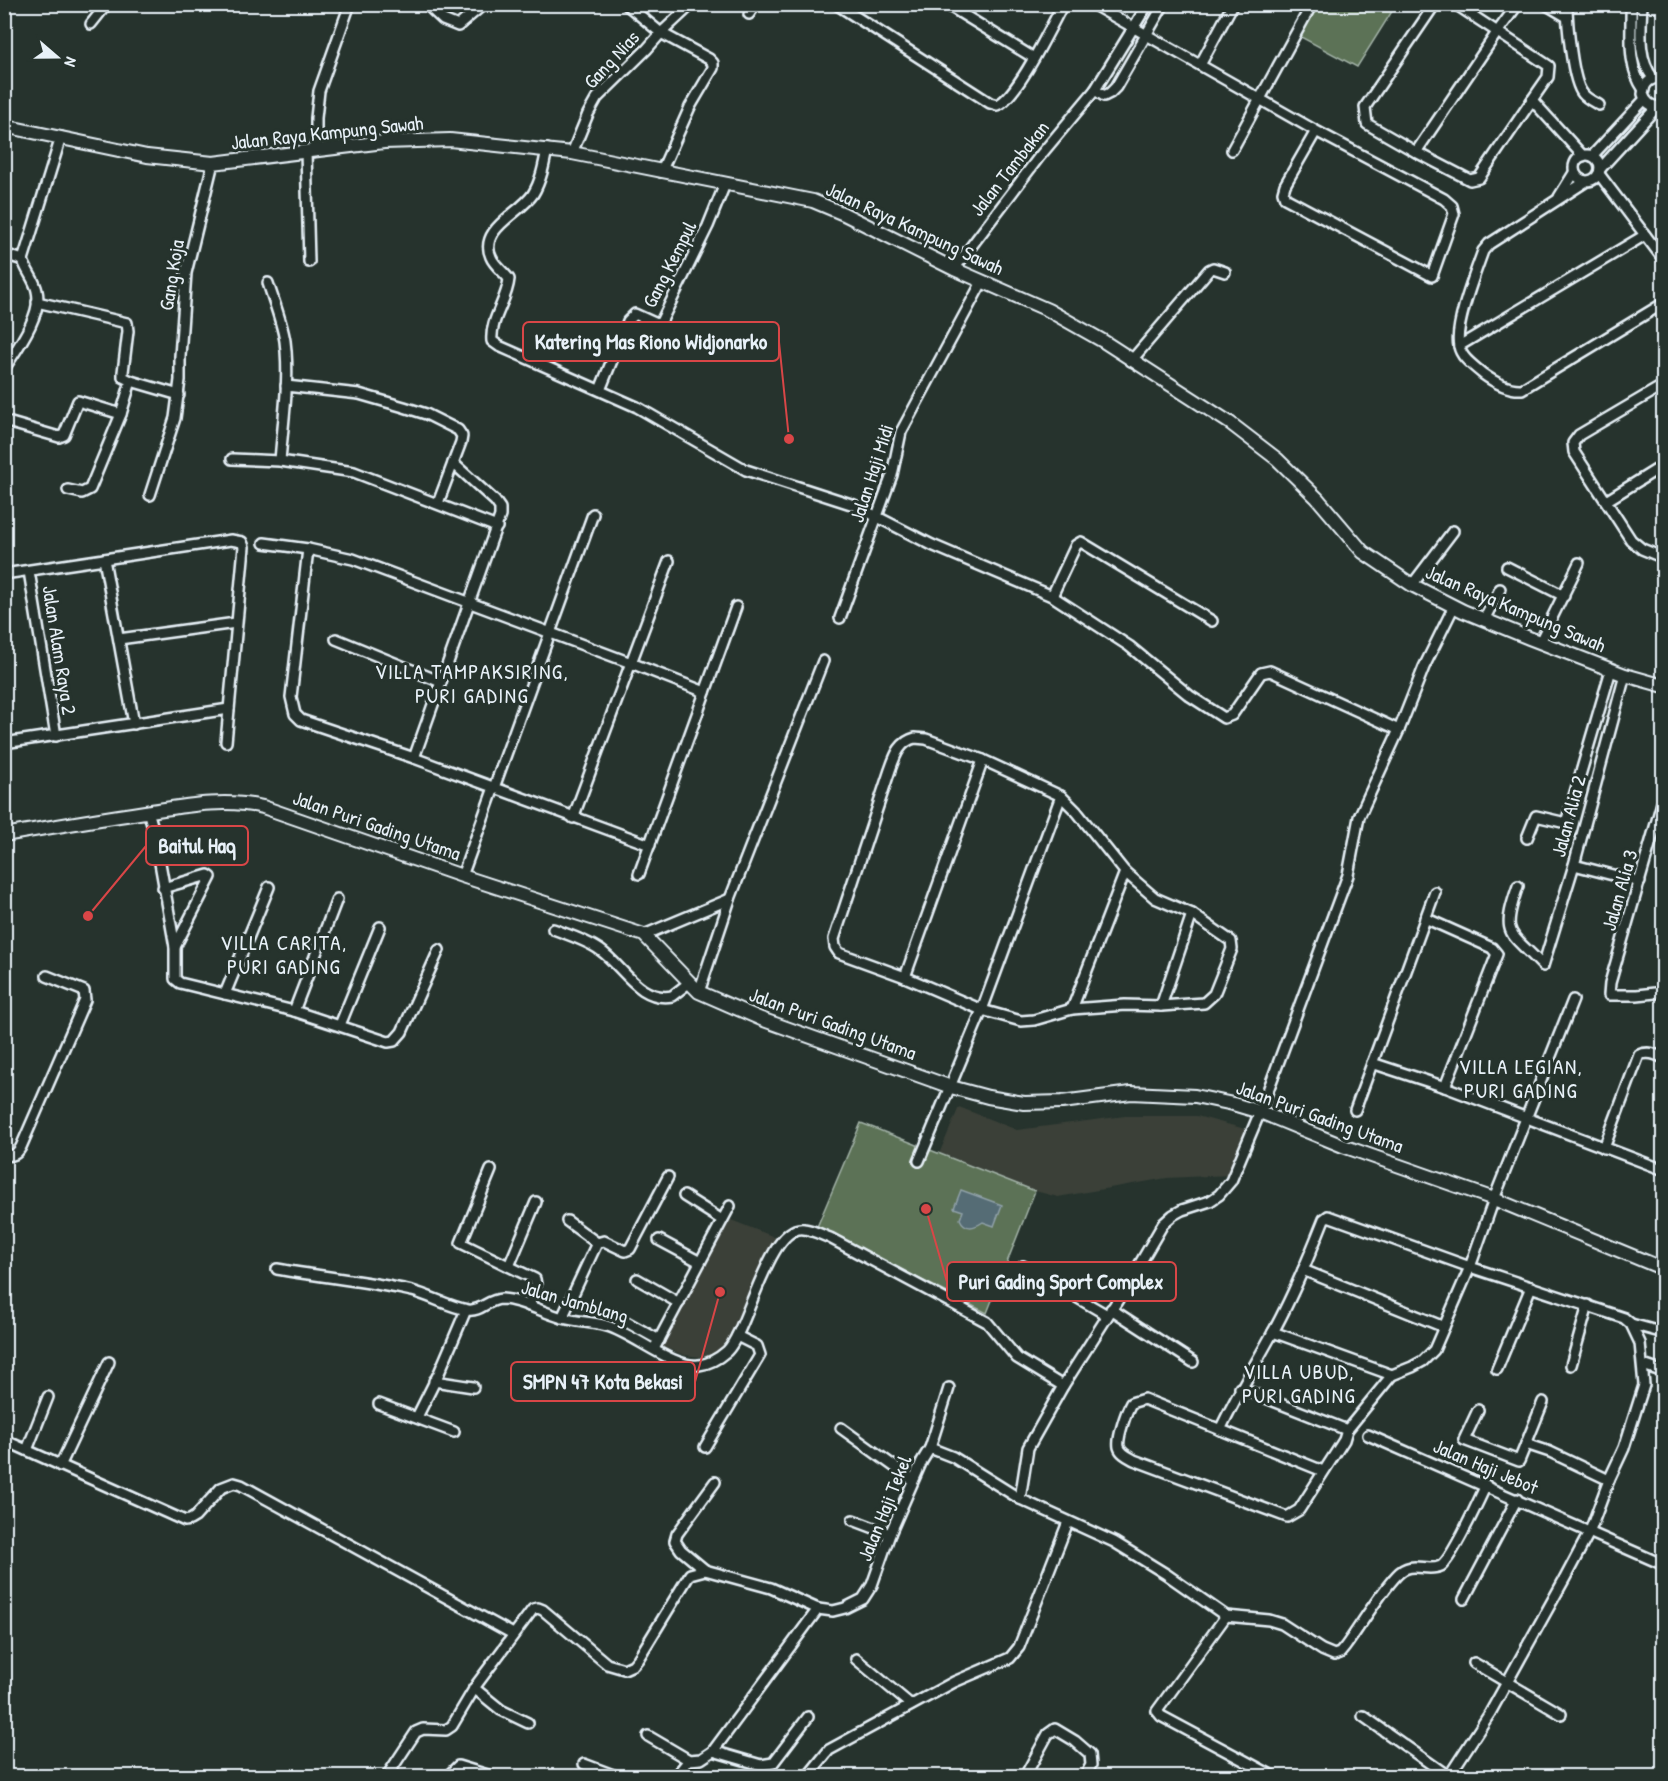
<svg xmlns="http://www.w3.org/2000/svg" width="1668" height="1781" font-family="'Patrick Hand',sans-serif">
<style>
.built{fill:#3a4038}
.green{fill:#5c7256;stroke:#a2b2a7;stroke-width:1.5}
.water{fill:#556c74;stroke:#90a1a9;stroke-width:1.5}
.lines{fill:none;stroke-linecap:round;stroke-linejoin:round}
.minor-casing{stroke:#e8f1f8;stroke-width:14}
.tertiary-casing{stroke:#e8f1f8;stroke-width:16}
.minor{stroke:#26332d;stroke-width:9}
.tertiary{stroke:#26332d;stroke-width:12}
.labels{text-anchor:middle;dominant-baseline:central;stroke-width:6;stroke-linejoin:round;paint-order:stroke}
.street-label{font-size:20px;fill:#e8f1f8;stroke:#26332d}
.neighbourhood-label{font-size:21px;letter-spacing:1.5px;fill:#e8f1f8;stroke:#26332d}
.leader{fill:none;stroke:#d94647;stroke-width:2}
.callout-dot{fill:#d94647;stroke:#26332d;stroke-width:2}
.callout{fill:#26332d;stroke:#d94647;stroke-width:2}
.callout-label{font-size:21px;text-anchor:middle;font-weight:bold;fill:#e8f1f8}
</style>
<rect width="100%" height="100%" fill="#26332d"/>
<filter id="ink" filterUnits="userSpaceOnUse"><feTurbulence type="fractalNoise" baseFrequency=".0167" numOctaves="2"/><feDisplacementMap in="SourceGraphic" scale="12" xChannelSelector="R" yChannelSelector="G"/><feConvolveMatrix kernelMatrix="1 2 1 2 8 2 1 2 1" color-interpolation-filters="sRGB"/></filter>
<g filter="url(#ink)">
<g class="built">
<path d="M 959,1107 L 1017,1130 L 1125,1116 L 1197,1116 L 1249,1130 L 1230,1175 L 1167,1178 L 1058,1197 L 1035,1191 L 939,1154 Z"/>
<path d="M 726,1218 L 777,1238 L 728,1347 L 717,1354 L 700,1357 L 684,1355 L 660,1346 Z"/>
</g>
<g class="green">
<path d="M 1317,5 L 1396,5 L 1357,67 L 1299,36 Z"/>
<path d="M 861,1123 L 1035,1191 L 987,1313 L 817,1227 Z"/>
</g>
<path class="water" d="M 961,1190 L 1002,1205 L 994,1226 L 983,1222 C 974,1228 965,1230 960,1219 L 963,1211 L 954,1208 Z"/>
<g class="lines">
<g class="minor-casing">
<g id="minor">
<path d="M 426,4 L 443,20 L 458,26 L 484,4"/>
<path d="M 836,4 L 990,103 L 997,105 C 1017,98 1051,26 1063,4"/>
<path d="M 946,4 L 1034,58"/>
<path d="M 1092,4 L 1316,131 L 1444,199 L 1452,206 L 1454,214 L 1432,276 L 1285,198 L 1283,192 L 1285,185 L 1316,131"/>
<path d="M 1435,4 L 1365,107 L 1367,124 L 1416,152 L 1470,180 L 1479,178 L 1532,100 L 1583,156"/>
<path d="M 1455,4 L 1549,66 L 1548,77 L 1532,100"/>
<path d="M 1545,4 L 1567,17"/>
<path d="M 1567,4 C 1567,22 1572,82 1583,94 C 1587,99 1594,102 1599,105"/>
<path d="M 1631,4 C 1632,33 1626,65 1644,90"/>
<path d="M 1642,4 C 1641,29 1637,58 1653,78"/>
<path d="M 749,14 L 756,4"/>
<path d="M 91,24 L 107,4"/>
<path d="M 1200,65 L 1233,4"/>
<path d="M 1664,79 C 1652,76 1644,82 1643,94 C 1646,104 1653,108 1664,106"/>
<path d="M 1095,90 L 1104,96 L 1110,93 L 1116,87 L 1164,4"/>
<path d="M 547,149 C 544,165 541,181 533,194 C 521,213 478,229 491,257 C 494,265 504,272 509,279 C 507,301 490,319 492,341 L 499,346 L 637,407 L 746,470 L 854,505 L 932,545 L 1052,596 L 1129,646 L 1190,696 L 1224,718 L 1232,715 L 1261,673 L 1270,671 L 1399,730"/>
<path d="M 316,150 L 316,118 L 319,91 L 350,4"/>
<path d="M 1232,150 L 1312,4"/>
<path d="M 306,151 L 309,262"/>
<path d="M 1416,152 L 1498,31 L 1518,4"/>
<path d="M 572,153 L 588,114 L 597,98 L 647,49 L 661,33 L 626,4"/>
<circle cx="1587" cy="168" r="13"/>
<path d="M 1592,156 L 1645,99"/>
<path d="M 1600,169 L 1657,107"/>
<path d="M 661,172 L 690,107 L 713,68 L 713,63 L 709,59 L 661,33 L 692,4"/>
<path d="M 1599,174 L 1664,260"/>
<path d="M 1585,182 L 1489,244 L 1483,251 C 1476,271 1454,326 1459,346 C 1461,358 1474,366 1483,374 C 1494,382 1508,390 1522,389 L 1664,303"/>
<path d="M 1559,197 L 1574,173"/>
<path d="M 4,254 L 23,260"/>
<path d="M 954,269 L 1039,157 L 1095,90 L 1148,4"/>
<path d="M 268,283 C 274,302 282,322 285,341 C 290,380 283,421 280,461"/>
<path d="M 37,302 L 127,323 L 128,331 L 123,372 L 123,377 L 131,381"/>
<path d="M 1459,346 L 1645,235"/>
<path d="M 1131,361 L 1209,270 L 1213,268 L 1225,272"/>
<path d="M 4,369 C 16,350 43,314 37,291 C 35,280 26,271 23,260 L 61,137"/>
<path d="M 1664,385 L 1579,435 L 1573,443 L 1574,452 L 1631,540 L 1642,549 L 1664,558"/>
<path d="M 286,386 L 359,394 L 404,407 L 426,414 L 458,430 L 462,436 L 461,442 L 438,503"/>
<path d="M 600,390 L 628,321 L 635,314 L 657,324 L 661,322 L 708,226 L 725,184"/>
<path d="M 4,421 L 59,437 L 64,435 L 78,401 L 121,414"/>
<path d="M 232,459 L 280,461 L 354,472 L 497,527"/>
<path d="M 68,490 L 82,493 L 90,489 L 121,414 L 131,381 L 179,395"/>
<path d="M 150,495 L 175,418 L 180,380 L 180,356 L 186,273 L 213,163"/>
<path d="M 1606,501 L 1664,465"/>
<path d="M 264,543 L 308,549"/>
<path d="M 104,559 L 134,724"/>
<path d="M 1507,567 L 1564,596"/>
<path d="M 29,571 L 56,736"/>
<path d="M 4,574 L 231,540 L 242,542 L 244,547 L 226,742"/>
<path d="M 1412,585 L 1453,531"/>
<path d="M 1052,596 L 1076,545 L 1081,542 L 1212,621"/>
<path d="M 840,618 L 892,475 L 901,432 L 982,282"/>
<path d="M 1484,620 L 1500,589"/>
<path d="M 119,639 L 236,623"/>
<path d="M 336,639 L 441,682"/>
<path d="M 1540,642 L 1579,563"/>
<path d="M 915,738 L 926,739 L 983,760 L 1061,796 L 1077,812 L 1125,872 L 1155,898 L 1192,914 L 1231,941 L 1232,949 L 1214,994 L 1204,1003 L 1161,1006 L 1125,1005 L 1072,1009 L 1034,1020 L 1021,1021 L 982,1010 L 905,977 L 839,953 L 835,947 L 834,939 L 890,770 C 895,756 899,742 915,738 Z"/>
<path d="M 4,743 L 229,709"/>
<path d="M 414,758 L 500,516 L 500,508 L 495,501 L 453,463"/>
<path d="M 1664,796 L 1610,983 L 1609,995 L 1637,995 L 1664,992"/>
<path d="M 148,811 L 155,835 L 175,947 L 175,979 L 180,983 L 294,1011 L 388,1042 L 394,1041 L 402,1032 L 439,950"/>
<path d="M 573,818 L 669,561"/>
<path d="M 1527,838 L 1536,816 L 1566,823 L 1611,670"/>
<path d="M 650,845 L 414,758 L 301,720 L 295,714 L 291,697 L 308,549 L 353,559 L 631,663 L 705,692"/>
<path d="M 1574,865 L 1640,882"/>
<path d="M 639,874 L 736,607"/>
<path d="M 462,876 L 593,514"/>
<path d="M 1518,886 C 1500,937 1510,931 1543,966 L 1574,865 L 1625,675"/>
<path d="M 163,888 L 208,875 L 211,877 L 175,947"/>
<path d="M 1425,918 L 1492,948 L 1497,954 L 1445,1087"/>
<path d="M 553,929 C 569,935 586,940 600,950 C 623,966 639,1002 672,996 L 690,982"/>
<path d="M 644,935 L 730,899"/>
<path d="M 905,977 L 983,760"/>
<path d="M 699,992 L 730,899 L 823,661"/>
<path d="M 225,994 L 269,887"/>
<path d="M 1161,1006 L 1192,914"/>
<path d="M 1072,1009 L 1125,872"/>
<path d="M 294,1011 L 337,899"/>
<path d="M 340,1025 L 380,927"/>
<path d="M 1372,1063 L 1445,1087 L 1664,1170"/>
<path d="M 1355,1110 L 1435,892"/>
<path d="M 1604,1148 L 1639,1055 C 1648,1051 1655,1054 1664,1058"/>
<path d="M 4,1155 C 13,1157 17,1154 21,1147 L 85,1000 L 84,991 L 47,976"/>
<path d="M 919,1161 L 982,1010 L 1061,796"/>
<path d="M 491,1170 L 461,1243 L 535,1279 L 536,1285 L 529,1306"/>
<path d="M 684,1196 L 722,1220"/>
<path d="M 659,1240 L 700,1262"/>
<path d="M 597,1243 L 604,1241 L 625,1251 L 630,1249 L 668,1177"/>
<path d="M 509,1266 L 536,1202"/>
<path d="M 1023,1266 L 1107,1315"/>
<path d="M 277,1269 C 322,1277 368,1281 412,1291 C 431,1296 449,1307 468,1310 C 481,1312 488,1299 502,1299 C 523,1300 543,1313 563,1318 C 577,1322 593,1322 607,1326 C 633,1333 674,1369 699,1365 C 709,1364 719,1358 727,1351 C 748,1330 769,1224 804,1229 C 813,1230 822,1235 830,1238 L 987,1322 L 1017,1358 L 1063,1386"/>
<path d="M 1303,1270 L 1444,1327"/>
<path d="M 637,1279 L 679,1303"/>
<path d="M 1111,1309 L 1193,1362"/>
<path d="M 614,1315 L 659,1340"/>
<path d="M 562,1318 L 597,1243 L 567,1221"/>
<path d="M 1631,1324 L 1664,1333"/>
<path d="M 1273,1332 L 1392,1375"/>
<path d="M 654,1349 L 730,1206"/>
<path d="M 1571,1365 L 1588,1305"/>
<path d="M 1643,1365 L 1664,1372"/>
<path d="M 1497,1369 L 1531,1287"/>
<path d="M 434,1381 L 473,1387"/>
<path d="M 1240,1388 L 1347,1430 L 1392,1375 L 1412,1367 L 1423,1361 L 1434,1350 L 1470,1267 L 1494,1199 L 1573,1000"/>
<path d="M 379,1404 L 454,1432"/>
<path d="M 1478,1410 L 1464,1440 L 1519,1461 L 1526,1444 L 1550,1452 L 1609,1480"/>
<path d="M 417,1417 L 439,1373 L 466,1310"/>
<path d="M 841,1428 L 913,1480"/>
<path d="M 1220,1430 C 1236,1396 1255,1365 1273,1332 C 1293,1296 1309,1257 1324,1219 L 1328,1216 L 1470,1267 L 1624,1318 L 1631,1324 L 1640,1343 L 1644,1385 L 1624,1448 L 1609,1480 L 1590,1531 L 1565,1578 L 1490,1713 L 1449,1776"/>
<path d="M 1368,1435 L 1664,1565"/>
<path d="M 4,1440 L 185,1521 L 190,1520 L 195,1517 L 221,1488 L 234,1483 L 241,1485 L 513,1634"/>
<path d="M 1526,1444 L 1543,1402"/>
<path d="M 705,1447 L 760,1355 L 757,1346 L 737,1336"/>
<path d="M 930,1448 L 949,1388"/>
<path d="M 27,1450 L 48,1397"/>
<path d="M 60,1466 L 109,1362"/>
<path d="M 1323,1471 L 1144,1399 L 1131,1403 C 1126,1412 1117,1438 1119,1447 C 1121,1454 1129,1457 1134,1460 L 1287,1517 L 1299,1510 L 1344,1440 L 1347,1430"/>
<path d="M 1020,1499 L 1028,1448 L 1063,1386 L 1128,1284 L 1163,1224 L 1173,1215 L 1182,1210 L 1210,1201 L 1219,1195 L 1231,1181 L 1260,1112 L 1348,875 L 1359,817 L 1399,730 L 1424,667 L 1454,606"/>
<path d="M 853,1520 L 890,1534"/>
<path d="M 705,1570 L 681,1550 L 675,1541 L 677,1534 L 715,1482"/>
<path d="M 1464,1599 L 1517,1499"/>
<path d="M 1226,1616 L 1157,1711 L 1161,1716 L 1273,1776"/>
<path d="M 856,1659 L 911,1705"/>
<path d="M 1474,1663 L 1561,1714"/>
<path d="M 474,1688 L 501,1710 L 528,1723"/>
<path d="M 1363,1716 L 1448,1776"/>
<path d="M 648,1736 L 689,1760"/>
<path d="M 713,1751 L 761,1765 L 773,1763 L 808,1717"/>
<path d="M 584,1764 L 616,1776"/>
<path d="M 387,1776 L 416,1732 L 423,1729 L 446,1730 L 452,1726 L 477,1684 L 533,1609 L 538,1608 L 543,1610 L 607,1664 L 624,1669 L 633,1665 L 638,1659 L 690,1574 L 705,1570 L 771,1588 L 818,1609 L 833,1611 L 845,1608 L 863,1599 L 872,1585 L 890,1534 L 922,1461 L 930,1448 L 953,1457 L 1020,1499 L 1114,1542 L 1166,1574 L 1226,1616 L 1269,1620 L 1282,1624 L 1322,1650 L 1334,1655 L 1340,1653 L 1345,1647 C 1361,1625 1379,1594 1397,1575 C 1412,1559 1426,1573 1441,1566 C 1452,1559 1479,1500 1486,1485"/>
<path d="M 448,1776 L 458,1766 L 491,1776"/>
<path d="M 676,1776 L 689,1760 L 701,1759 L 713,1751 L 818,1609"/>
<path d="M 808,1776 L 829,1750 L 954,1682 L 1010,1658 L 1019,1647 L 1068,1522"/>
<path d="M 1025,1776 L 1048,1734 L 1055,1729 L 1075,1741 L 1090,1754 L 1091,1765 L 1085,1776"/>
</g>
</g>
<g class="tertiary-casing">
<g id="tertiary">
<path d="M 4,126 L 147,156 L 213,163 L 384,142 L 450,140 L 572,153 L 813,201 L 844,214 L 954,269 L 1048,310 L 1103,341 L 1230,423 L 1277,459 L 1317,498 L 1363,552 L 1412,585 L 1463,611 L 1529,638 L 1625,675 L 1664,686"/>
<path d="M 4,835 C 51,827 98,819 145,812 C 184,806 224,798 263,807 L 462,876 L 644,935 L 699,992 L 761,1019 L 951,1087 L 988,1097 L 1024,1103 L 1062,1102 L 1131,1093 L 1195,1096 L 1233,1104 L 1260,1112 L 1343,1146 L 1494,1199 L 1664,1269"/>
</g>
</g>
<use href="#minor" class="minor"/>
<use href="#tertiary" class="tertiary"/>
</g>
</g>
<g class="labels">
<g class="street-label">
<text transform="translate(611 59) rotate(-47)">Gang Nias</text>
<text transform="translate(327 132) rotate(-6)">Jalan Raya Kampung Sawah</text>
<text transform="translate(1009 168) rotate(-52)">Jalan Tambakan</text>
<text transform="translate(915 228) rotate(25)">Jalan Raya Kampung Sawah</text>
<text transform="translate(669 264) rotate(-63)">Gang Kempul</text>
<text transform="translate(171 275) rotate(-81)">Gang Koja</text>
<text transform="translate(871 473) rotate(-72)">Jalan Haji Midi</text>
<text transform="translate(1516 608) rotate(23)">Jalan Raya Kampung Sawah</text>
<text transform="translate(60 650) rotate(81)">Jalan Alam Raya 2</text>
<text transform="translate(1568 816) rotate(-75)">Jalan Alia 2</text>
<text transform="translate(377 825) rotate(19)">Jalan Puri Gading Utama</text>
<text transform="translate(1619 890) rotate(-74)">Jalan Alia 3</text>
<text transform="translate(833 1023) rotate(20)">Jalan Puri Gading Utama</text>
<text transform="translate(1320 1116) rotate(20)">Jalan Puri Gading Utama</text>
<text transform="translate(575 1301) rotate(16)">Jalan Jamblang</text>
<text transform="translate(1486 1466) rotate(23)">Jalan Haji Jebot</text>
<text transform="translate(884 1508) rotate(-68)">Jalan Haji Tekel</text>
</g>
<g class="neighbourhood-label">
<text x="472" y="671">VILLA TAMPAKSIRING,<tspan x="472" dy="24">PURI GADING</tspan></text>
<text x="284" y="942">VILLA CARITA,<tspan x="284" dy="24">PURI GADING</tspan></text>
<text x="1521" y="1066">VILLA LEGIAN,<tspan x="1521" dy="24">PURI GADING</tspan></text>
<text x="1299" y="1371">VILLA UBUD,<tspan x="1299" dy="24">PURI GADING</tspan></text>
</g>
</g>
<path class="leader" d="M789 439L779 342M88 916L146 846M926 1209L947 1282M720 1292L695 1382"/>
<g class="callout-dot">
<circle cx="789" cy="439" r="6"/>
<circle cx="88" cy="916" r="6"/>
<circle cx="926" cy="1209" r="6"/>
<circle cx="720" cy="1292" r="6"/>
</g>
<g class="callout">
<rect x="523" y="322" width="256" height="39" rx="6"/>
<rect x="146" y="826" width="102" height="39" rx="6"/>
<rect x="947" y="1262" width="229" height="39" rx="6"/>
<rect x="511" y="1362" width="184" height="39" rx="6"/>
</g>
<g class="callout-label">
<text x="651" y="349">Katering Mas Riono Widjonarko</text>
<text x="197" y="853">Baitul Haq</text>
<text x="1061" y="1289">Puri Gading Sport Complex</text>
<text x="603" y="1389">SMPN 47 Kota Bekasi</text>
</g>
<rect width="1668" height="1781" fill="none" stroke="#26332d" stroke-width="24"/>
<rect x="12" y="12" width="1644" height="1757" fill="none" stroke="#e8f1f8" stroke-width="2" filter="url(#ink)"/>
<g transform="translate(57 57) rotate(110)" stroke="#26332d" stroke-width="4.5" paint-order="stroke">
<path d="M0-4.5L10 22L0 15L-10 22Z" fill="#e8f1f8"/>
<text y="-9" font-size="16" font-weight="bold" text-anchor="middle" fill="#e8f1f8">N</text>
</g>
</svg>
